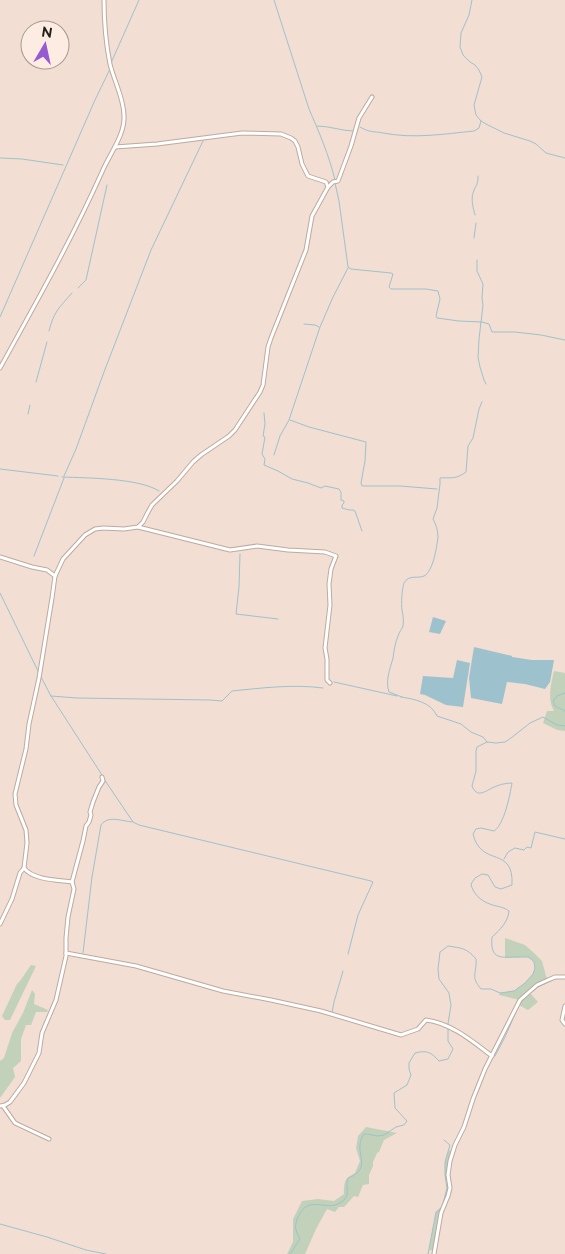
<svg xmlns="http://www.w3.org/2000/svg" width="565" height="1254" font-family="Raleway,sans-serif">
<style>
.green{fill:#c2d1ba}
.water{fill:#9dc2ce}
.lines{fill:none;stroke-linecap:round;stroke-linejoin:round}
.stream{stroke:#9dc2ce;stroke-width:1}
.street-casing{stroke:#beaa9f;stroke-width:5}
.street{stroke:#fff;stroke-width:3}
</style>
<rect width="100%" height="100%" fill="#f2ded2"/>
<g class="green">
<path d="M 554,671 L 565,673 L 565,731 L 557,730 L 543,723 L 547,711 L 554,711 C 547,699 551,684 554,671 Z"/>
<path d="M 505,938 L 525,945 L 534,953 L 542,961 L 546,976 L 548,980 L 537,985 L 529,992 L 538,1002 L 528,1010 L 517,1004 L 520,1000 L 499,995 L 500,993 L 514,991 L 525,983 L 533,974 L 535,968 L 534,962 L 528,957 L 505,958 Z"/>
<path d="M 31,965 L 36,966 L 10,1020 L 5,1020 L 2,1016 L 17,984 L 20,981 Z"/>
<path d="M 32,990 L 35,994 L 34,1004 L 48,1010 L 47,1012 L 36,1012 L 31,1025 L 26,1025 L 21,1039 L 21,1061 L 13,1068 L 15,1077 L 0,1098 L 0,1061 L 4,1058 L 12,1033 L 23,1013 Z"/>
<path d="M 366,1127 L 397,1133 L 384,1140 L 379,1152 L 377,1153 L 373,1162 L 373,1166 L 369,1175 L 369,1184 L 363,1185 L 358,1197 L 354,1196 L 344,1207 L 339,1207 L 335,1212 L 327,1209 L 316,1229 L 305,1254 L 287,1254 L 293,1242 L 293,1219 L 302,1201 L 318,1199 L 334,1201 L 344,1194 C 344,1182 344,1179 355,1173 L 360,1161 L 356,1148 L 358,1136 Z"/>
<path d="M 449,1150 L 453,1152 L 448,1168 L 450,1188 L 441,1213 L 435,1251 L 429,1250 L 436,1212 L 442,1207 L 444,1200 L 447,1188 L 445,1175 L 445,1162 Z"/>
</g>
<g class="water">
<path d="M 433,617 L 446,621 L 440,634 L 429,632 Z"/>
<path d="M 474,647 L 512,656 L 512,657 L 532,660 L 554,660 L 550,682 L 545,689 L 525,684 L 507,682 L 502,704 L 471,698 L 469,678 Z"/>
<path d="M 457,660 L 470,663 L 463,707 L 446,705 L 425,695 L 420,694 L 423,676 L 453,678 Z"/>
</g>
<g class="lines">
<g class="stream">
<path d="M 274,0 L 309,109 C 319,132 329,155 335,180"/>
<path d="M 472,0 L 469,15 L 461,33 L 460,47 L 463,55 L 470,62 L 475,65 L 479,70 L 482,77 L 474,105 L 476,115 L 481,121 L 486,124 L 504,133 L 530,141 L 536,144 L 546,153 L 565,158"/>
<path d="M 111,63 L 139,0"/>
<path d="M 317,126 C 330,126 342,131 353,131"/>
<path d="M 360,127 C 370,133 373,131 383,133 C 414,139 444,134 474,131 L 479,128 L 481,121"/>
<path d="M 0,158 L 22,159 L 63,165"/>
<path d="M 335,183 L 339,201 L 348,267 L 351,269 L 391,273 L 393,274 L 389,287 L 391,289 L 426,289 L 438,291 L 440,299 L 436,316 L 437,318 L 459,321 L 482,322 L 489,324 L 492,332 L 515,332 L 541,335 L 565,340"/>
<path d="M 475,215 C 473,208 471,199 473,193 C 476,184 478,186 478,176"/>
<path d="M 474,238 L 476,223"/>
<path d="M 477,260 L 477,271 L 483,284 L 482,298 L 483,305 L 479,339 L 478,357 L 480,367 L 484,380 L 486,384"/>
<path d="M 78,288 L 86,280 L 107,185"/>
<path d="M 0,317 L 95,100 L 110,69"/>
<path d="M 304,324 L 315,325 L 319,327"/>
<path d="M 49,331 C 54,311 59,308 72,293"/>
<path d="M 36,382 L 47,342"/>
<path d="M 264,413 L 265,424 L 263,436 L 265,437 L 262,454 L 265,459 L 264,465 L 278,471 L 292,479 L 308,483 L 321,488 L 325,486 L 339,489 L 341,492 L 341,500 L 344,501 L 344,503 L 342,505 L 342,508 L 349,510 L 353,510 L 355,511 L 362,531"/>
<path d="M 28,414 L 30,405"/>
<path d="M 290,420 L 309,427 L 366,442 L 365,461 L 361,483 L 362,486 L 400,486 L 437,489"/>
<path d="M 274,455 L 280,436 L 289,420 L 320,327 L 333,297 L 348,268"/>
<path d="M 0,469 L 58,476"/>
<path d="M 64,476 L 76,449 L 104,372 L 151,250 L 203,141"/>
<path d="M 62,477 C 87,478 139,478 159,491"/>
<path d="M 240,554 L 239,587 L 236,614 L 278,619"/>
<path d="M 34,556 L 64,478"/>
<path d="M 0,593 L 38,671"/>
<path d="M 41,677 L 51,696 L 102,775"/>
<path d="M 334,682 L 397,696"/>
<path d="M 565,693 L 557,696 L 553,701 L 555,706 L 565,711"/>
<path d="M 51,696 L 77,698 L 210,700 L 222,701 L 232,691 C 261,688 294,684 323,688"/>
<path d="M 401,697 C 414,699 431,702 437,716 L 461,724 L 471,732 L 483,737 L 487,742"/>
<path d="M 402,697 L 389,692 C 385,681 390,669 393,658 C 394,651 395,643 398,636 C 399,632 402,629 403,626 C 404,621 403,615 402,610 C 401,605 402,588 404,583 C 409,574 418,579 424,576 C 433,572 437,546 438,537 C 438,531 436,524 433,519 L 437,508 L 440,484 L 440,478 C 452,477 455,480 466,472 L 468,446 L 473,438 L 479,409 L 482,402"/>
<path d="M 104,779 L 133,822 L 139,825 L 371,881 L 373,882 L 358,915 L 348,954"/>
<path d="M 504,859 L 508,852 L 515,848 L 524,850 L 527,847 L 531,848 L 535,832 L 565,839"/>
<path d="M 83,953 L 92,877 L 101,825 C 108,815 122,821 132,822"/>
<path d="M 532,992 L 538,987 L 557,978"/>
<path d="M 332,1013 L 334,1002 L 343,971"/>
<path d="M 448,1024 L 451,1005 L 449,993 L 439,979 L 438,969 L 440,952 L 448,946 C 461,948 467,948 476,959 C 477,974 470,976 481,989 L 491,989 L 500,993 L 514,991 L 525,983 L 533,974 L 535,968 L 534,962 C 532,960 530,958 528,957 C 527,957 521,957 520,957 C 501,957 490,961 492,937 C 500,930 508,922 509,911 C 502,906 497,907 490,904 C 481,901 473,894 471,884 L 475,878 L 482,874 L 488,875 L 495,887 L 501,889 L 512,885 C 514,845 481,868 473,834 L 476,829 L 481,828 L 494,831 C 504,825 510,795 512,783 C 505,783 498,785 492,788 C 484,792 477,798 472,786 L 476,771 L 476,751 L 477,747 L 487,742 L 496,743 L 505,742 L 511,738 L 530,723 L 543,717 L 557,725 L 565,726"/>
<path d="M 495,1056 L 505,1037 L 519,1005 L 522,1001 L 529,994"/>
<path d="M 0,1224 L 47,1237 L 86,1250 L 106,1254"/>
<path d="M 290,1254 L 300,1239 C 295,1230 294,1226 298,1217 C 309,1192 328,1215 344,1200 C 350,1194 345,1186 348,1178 C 375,1168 351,1151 364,1134 L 367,1134 L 377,1136 L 384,1135 L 396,1127 L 404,1125 L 407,1121 L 395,1108 L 394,1093 L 407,1085 L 411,1075 L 409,1069 L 409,1063 L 415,1053 C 427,1050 431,1052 439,1061 L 448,1059 L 453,1049 L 448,1041 L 448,1028"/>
<path d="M 428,1254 L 436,1212 L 442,1207 L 444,1200 L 447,1188 L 445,1175 L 445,1162 L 450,1145 L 444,1140"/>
</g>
<g class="street-casing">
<g id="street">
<path d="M 328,187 L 333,182 L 338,181 L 351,146 L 359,118 L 372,97"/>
<path d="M 0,368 C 36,303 72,239 102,172 C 109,155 125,135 124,116 C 124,98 114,81 110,64 C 106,44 104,21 104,0"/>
<path d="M 138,527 L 230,550 L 257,546 L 288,550 L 325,552 L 336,556 L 331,569 L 329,584 L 330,605 L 325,648 L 327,659 L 327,680 L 330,683"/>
<path d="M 0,557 L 32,567 L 47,570 L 55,576 L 52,598 L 39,678 L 29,724 L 26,749 L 15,794 L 16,805 L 26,830 L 27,843 L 24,868 L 20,873 L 12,899 L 0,924"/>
<path d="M 55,576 L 63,559 L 85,535 L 95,529 L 103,528 L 124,529 L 138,527 L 143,522 L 147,514 L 152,505 L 177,481 L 193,462 L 201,455 L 229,436 L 235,430 L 260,392 L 263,385 L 268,347 L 271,338 L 306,250 L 312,216 L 328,187 L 326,182 L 308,176 L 302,164 L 298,147 L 295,141 L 291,138 L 281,134 L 242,133 L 157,144 L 115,147"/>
<path d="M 72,882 L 83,841 L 86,826 L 89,822 L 91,815 L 90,812 L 93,802 L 99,787 L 103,781 L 102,777"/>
<path d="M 66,953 L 136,966 L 223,991 L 271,1000 L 321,1011 L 401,1035 L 418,1029 L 426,1020 C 451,1023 472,1041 492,1056"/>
<path d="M 565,1006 L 562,1020 L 565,1024"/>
<path d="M 0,1106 L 5,1105 L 10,1102 L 24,1083 L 39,1053 L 42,1033 L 56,1000 L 66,956 L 66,938 L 68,917 L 74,889 L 72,882 C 57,880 33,880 24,868"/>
<path d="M 3,1106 L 15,1123 L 49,1139"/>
<path d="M 434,1254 L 441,1213 L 448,1196 L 450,1188 L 448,1175 L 450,1161 L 455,1145 L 464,1127 L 473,1099 L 485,1069 L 520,1000 L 537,985 L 548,980 L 555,977 L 565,977"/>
</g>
</g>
<use href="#street" class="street"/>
</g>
<g transform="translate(45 45) rotate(9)"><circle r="24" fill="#fdece2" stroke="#a69992"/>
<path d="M0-4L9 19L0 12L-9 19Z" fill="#965ad1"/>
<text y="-8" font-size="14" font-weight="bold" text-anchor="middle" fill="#241d19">N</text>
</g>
</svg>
